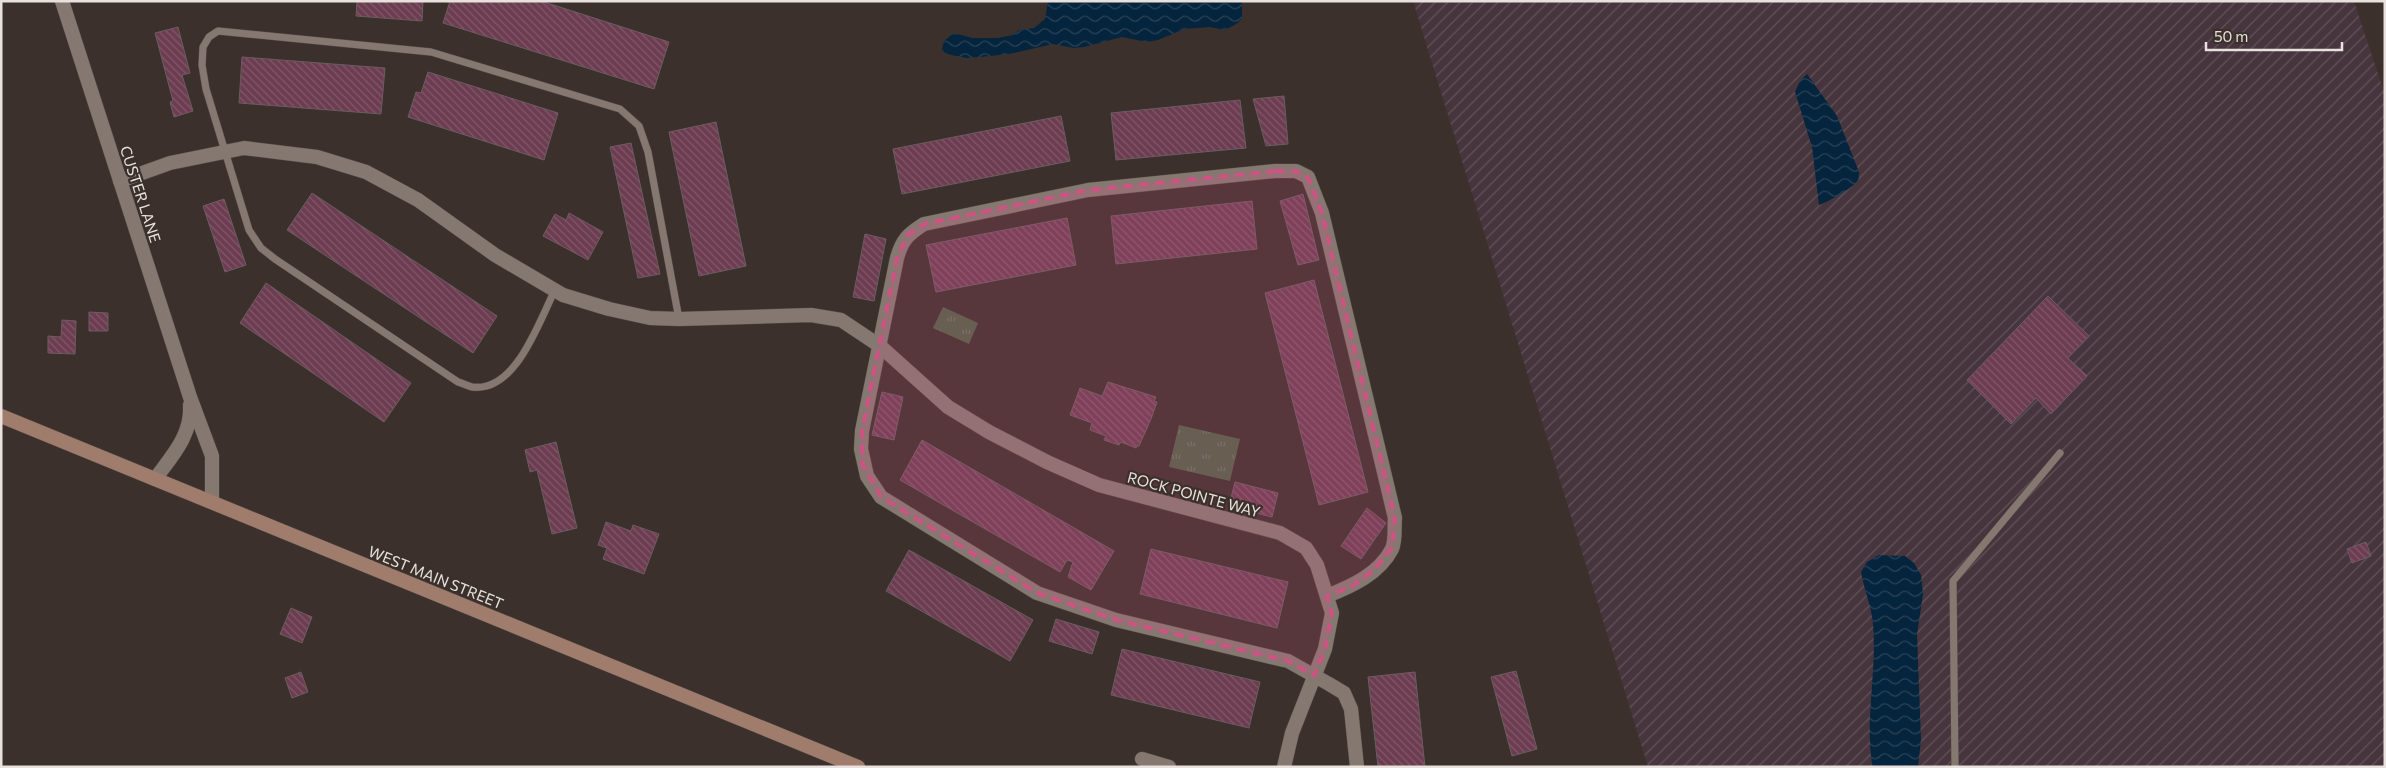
<svg xmlns="http://www.w3.org/2000/svg" width="2386" height="768" font-family="Commissioner,sans-serif">
<style>
.industrial{fill:url(#industrial-furrows)}
.park{fill:url(#park-tufts)}
.water{fill:url(#water-waves)}
.building{fill:url(#building-back-hatch);stroke:#6b5d62}
.lines{fill:none;stroke-linecap:round;stroke-linejoin:round}
.service-casing{stroke:#554c48;stroke-width:8}
.minor-casing{stroke:#554c48;stroke-width:15}
.secondary-casing{stroke:#554c48;stroke-width:15}
.service{stroke:#857871;stroke-width:7}
.minor{stroke:#857871;stroke-width:14}
.secondary{stroke:#a07c6c;stroke-width:14}
.marked{fill:#cd5482;fill-opacity:0.2;stroke:#cd5482;stroke-width:4;stroke-dasharray:10 6;stroke-linejoin:round}
.labels{text-anchor:middle;dominant-baseline:central;stroke-width:4.5;stroke-linejoin:round;paint-order:stroke}
.street-label{font-size:15px;fill:#e8e1dd;stroke:#3b302b}
</style>
<defs>
<pattern id="industrial-furrows" width="10" height="10" patternUnits="userSpaceOnUse" patternTransform="scale(1.25)"><rect width="10" height="10" fill="#47353d"/><path d="M-1 1l2-2M0 10L10 0M9 11l2-2" fill="none" stroke="#625259"/></pattern>
<pattern id="park-tufts" width="24" height="20" patternUnits="userSpaceOnUse" patternTransform="scale(1.25)"><rect width="24" height="20" fill="#506147"/><path d="M3 7l-1-3M5 7V3M7 7l1-3M15 17l-1-3M17 17v-4M19 17l1-3" fill="none" stroke="#697761"/></pattern>
<pattern id="water-waves" width="16" height="10" patternUnits="userSpaceOnUse" patternTransform="scale(1.25)"><rect width="16" height="10" fill="#05243d"/><path d="M0 5q4-4 8 0t8 0" fill="none" stroke="#294459"/></pattern>
<pattern id="building-back-hatch" width="6" height="6" patternUnits="userSpaceOnUse" patternTransform="scale(1.25)"><rect width="6" height="6" fill="#6c3c50"/><path d="M-1 5l2 2M0 0l6 6M5-1l2 2" fill="none" stroke="#815869"/></pattern>
</defs>
<rect width="100%" height="100%" fill="#3b302b"/>
<path class="industrial" d="M 1413,1 L 2354,1 L 2385,95 L 2385,767 L 1648,767 Z"/>
<g class="park">
<path d="M 943,307 L 978,323 L 969,344 L 933,328 Z"/>
<path d="M 1179,425 L 1240,439 L 1230,481 L 1169,467 Z"/>
</g>
<g class="water">
<path d="M 1048,1 L 1242,1 L 1242,18 L 1238,23 L 1225,30 L 1210,27 L 1185,29 L 1158,40 L 1147,42 L 1122,37 L 1084,47 L 1074,48 L 1053,44 L 1009,54 L 980,57 L 967,58 L 946,54 L 942,49 L 944,41 L 954,33 L 972,38 L 998,38 L 1013,35 L 1019,30 L 1034,28 L 1045,19 Z"/>
<path d="M 1807,74 L 1837,116 L 1859,172 C 1859,175 1859,178 1858,180 C 1855,187 1826,203 1819,205 L 1812,147 L 1795,92 L 1800,81 Z"/>
<path d="M 1879,555 L 1905,556 L 1914,563 L 1921,575 L 1923,594 L 1917,635 L 1921,740 L 1918,767 L 1873,767 L 1872,764 C 1865,716 1877,672 1873,625 C 1872,607 1864,590 1861,572 L 1867,562 Z"/>
</g>
<g class="building">
<path d="M 357,1 L 423,1 L 422,21 L 356,16 Z"/>
<path d="M 450,1 L 541,1 L 669,42 L 654,89 L 443,23 Z"/>
<path d="M 178,27 L 190,73 L 182,75 L 193,111 L 174,117 L 170,102 L 173,101 L 155,33 Z"/>
<path d="M 242,57 L 385,68 L 381,114 L 239,103 Z"/>
<path d="M 428,72 L 558,113 L 544,160 L 408,117 L 416,92 L 421,93 Z"/>
<path d="M 1284,96 L 1288,144 L 1266,146 L 1253,99 Z"/>
<path d="M 1240,100 L 1246,148 L 1116,160 L 1111,113 Z"/>
<path d="M 1061,116 L 1070,161 L 902,194 L 893,149 Z"/>
<path d="M 716,122 L 746,266 L 699,276 L 669,132 Z"/>
<path d="M 631,143 L 660,274 L 638,278 L 610,147 Z"/>
<path d="M 312,193 L 497,316 L 473,353 L 287,230 Z"/>
<path d="M 1303,194 L 1319,260 L 1298,265 L 1280,201 Z"/>
<path d="M 224,199 L 246,265 L 225,272 L 203,206 Z"/>
<path d="M 1252,201 L 1257,249 L 1116,264 L 1111,216 Z"/>
<path d="M 569,213 L 603,232 L 588,260 L 543,236 L 555,214 L 566,220 Z"/>
<path d="M 1067,218 L 1076,265 L 936,292 L 926,245 Z"/>
<path d="M 865,234 L 886,239 L 874,301 L 853,297 Z"/>
<path d="M 1314,280 L 1368,492 L 1319,505 L 1265,293 Z"/>
<path d="M 266,283 L 411,383 L 384,422 L 240,323 Z"/>
<path d="M 2048,296 L 2089,336 L 2068,358 L 2087,376 L 2051,414 L 2036,398 L 2011,424 L 1967,380 Z"/>
<path d="M 89,312 L 108,313 L 108,331 L 89,331 Z"/>
<path d="M 62,320 L 76,321 L 75,354 L 48,353 L 48,336 L 61,337 Z"/>
<path d="M 1108,382 L 1156,397 L 1154,401 L 1157,402 L 1151,419 L 1139,446 L 1137,446 L 1136,448 L 1121,442 L 1119,445 L 1104,440 L 1106,436 L 1090,430 L 1092,423 L 1070,415 L 1080,388 L 1102,396 Z"/>
<path d="M 882,392 L 903,397 L 894,440 L 872,435 Z"/>
<path d="M 922,440 L 1114,551 L 1091,590 L 1068,577 L 1073,562 L 1067,560 L 1060,572 L 900,480 Z"/>
<path d="M 556,442 L 577,528 L 552,534 L 537,470 L 530,472 L 525,450 Z"/>
<path d="M 1235,482 L 1278,493 L 1272,517 L 1229,506 Z"/>
<path d="M 1367,508 L 1386,523 L 1361,559 L 1341,546 Z"/>
<path d="M 606,522 L 631,531 L 633,525 L 659,534 L 644,574 L 603,559 L 607,548 L 598,545 Z"/>
<path d="M 2366,542 L 2371,556 L 2352,563 L 2347,549 Z"/>
<path d="M 1151,549 L 1288,582 L 1277,628 L 1140,594 Z"/>
<path d="M 909,550 L 1033,620 L 1010,661 L 886,591 Z"/>
<path d="M 291,608 L 312,617 L 302,643 L 280,634 Z"/>
<path d="M 1056,619 L 1099,632 L 1092,654 L 1049,641 Z"/>
<path d="M 1122,649 L 1260,682 L 1249,728 L 1111,695 Z"/>
<path d="M 1516,671 L 1537,749 L 1512,756 L 1491,677 Z"/>
<path d="M 301,672 L 308,692 L 292,698 L 285,678 Z"/>
<path d="M 1415,672 L 1425,767 L 1378,767 L 1368,677 Z"/>
</g>
<g class="lines">
<g class="service-casing">
<g id="service">
<path d="M 555,290 C 539,321 516,393 472,387 C 468,386 462,383 458,382 L 275,259 L 261,248 L 249,230 L 206,89 L 202,65 L 203,47 L 209,37 L 218,31 L 431,52 L 620,109 L 639,126 L 648,152 L 679,319"/>
<path d="M 1955,767 L 1953,581 L 2060,453"/>
</g>
</g>
<g class="minor-casing">
<g id="minor">
<path d="M 62,1 L 190,397 L 212,456 L 212,502"/>
<path d="M 120,181 L 170,163 L 244,148 L 317,157 L 366,172 L 418,200 L 495,255 L 563,295 L 609,309 L 650,318 L 679,319 L 811,315 L 841,320 L 880,346 L 948,407 L 989,432 L 1047,462 L 1099,485 L 1280,533 L 1306,548 L 1317,565 L 1332,613 L 1325,649 L 1292,733 L 1284,767"/>
<path d="M 155,479 C 172,456 192,435 190,405"/>
<path d="M 1327,596 C 1352,586 1379,574 1392,549 C 1396,540 1394,527 1395,518 L 1322,213 L 1308,177 L 1296,171 L 1275,171 L 1088,190 L 924,224 C 908,234 902,240 897,258 L 862,431 L 861,449 L 867,476 L 881,497 L 1037,593 L 1116,620 L 1288,661 L 1329,684 L 1344,693 L 1351,709 L 1357,767"/>
<path d="M 1142,759 L 1169,767"/>
</g>
</g>
<g class="secondary-casing">
<path id="secondary" d="M 1,416 L 858,767"/>
</g>
<use href="#service" class="service"/>
<use href="#minor" class="minor"/>
<use href="#secondary" class="secondary"/>
</g>
<path class="marked" d="M 1275,171 L 1296,171 L 1308,177 L 1322,213 L 1395,518 L 1392,548 L 1374,570 L 1353,586 L 1327,596 L 1332,613 L 1325,649 L 1314,676 L 1288,661 L 1116,620 L 1037,593 L 881,497 L 862,464 L 862,431 L 897,258 L 908,234 L 924,224 L 1088,190 Z"/>
<g class="labels">
<g class="street-label">
<text transform="translate(141 194) rotate(72)">CUSTER LANE</text>
<text transform="translate(1194 494) rotate(15)">ROCK POINTE WAY</text>
<text transform="translate(436 577) rotate(22)">WEST MAIN STREET</text>
</g>
</g>
<rect width="2386" height="768" fill="none" stroke="#e8e1dd" stroke-width="5"/>
<path d="M2206 42v8h136v-8" fill="none" stroke="#e8e1dd" stroke-width="2.5"/>
<text x="2214" y="42" font-size="15" fill="#e8e1dd" stroke="#3b302b" stroke-width="4" paint-order="stroke">50 m</text>
</svg>
